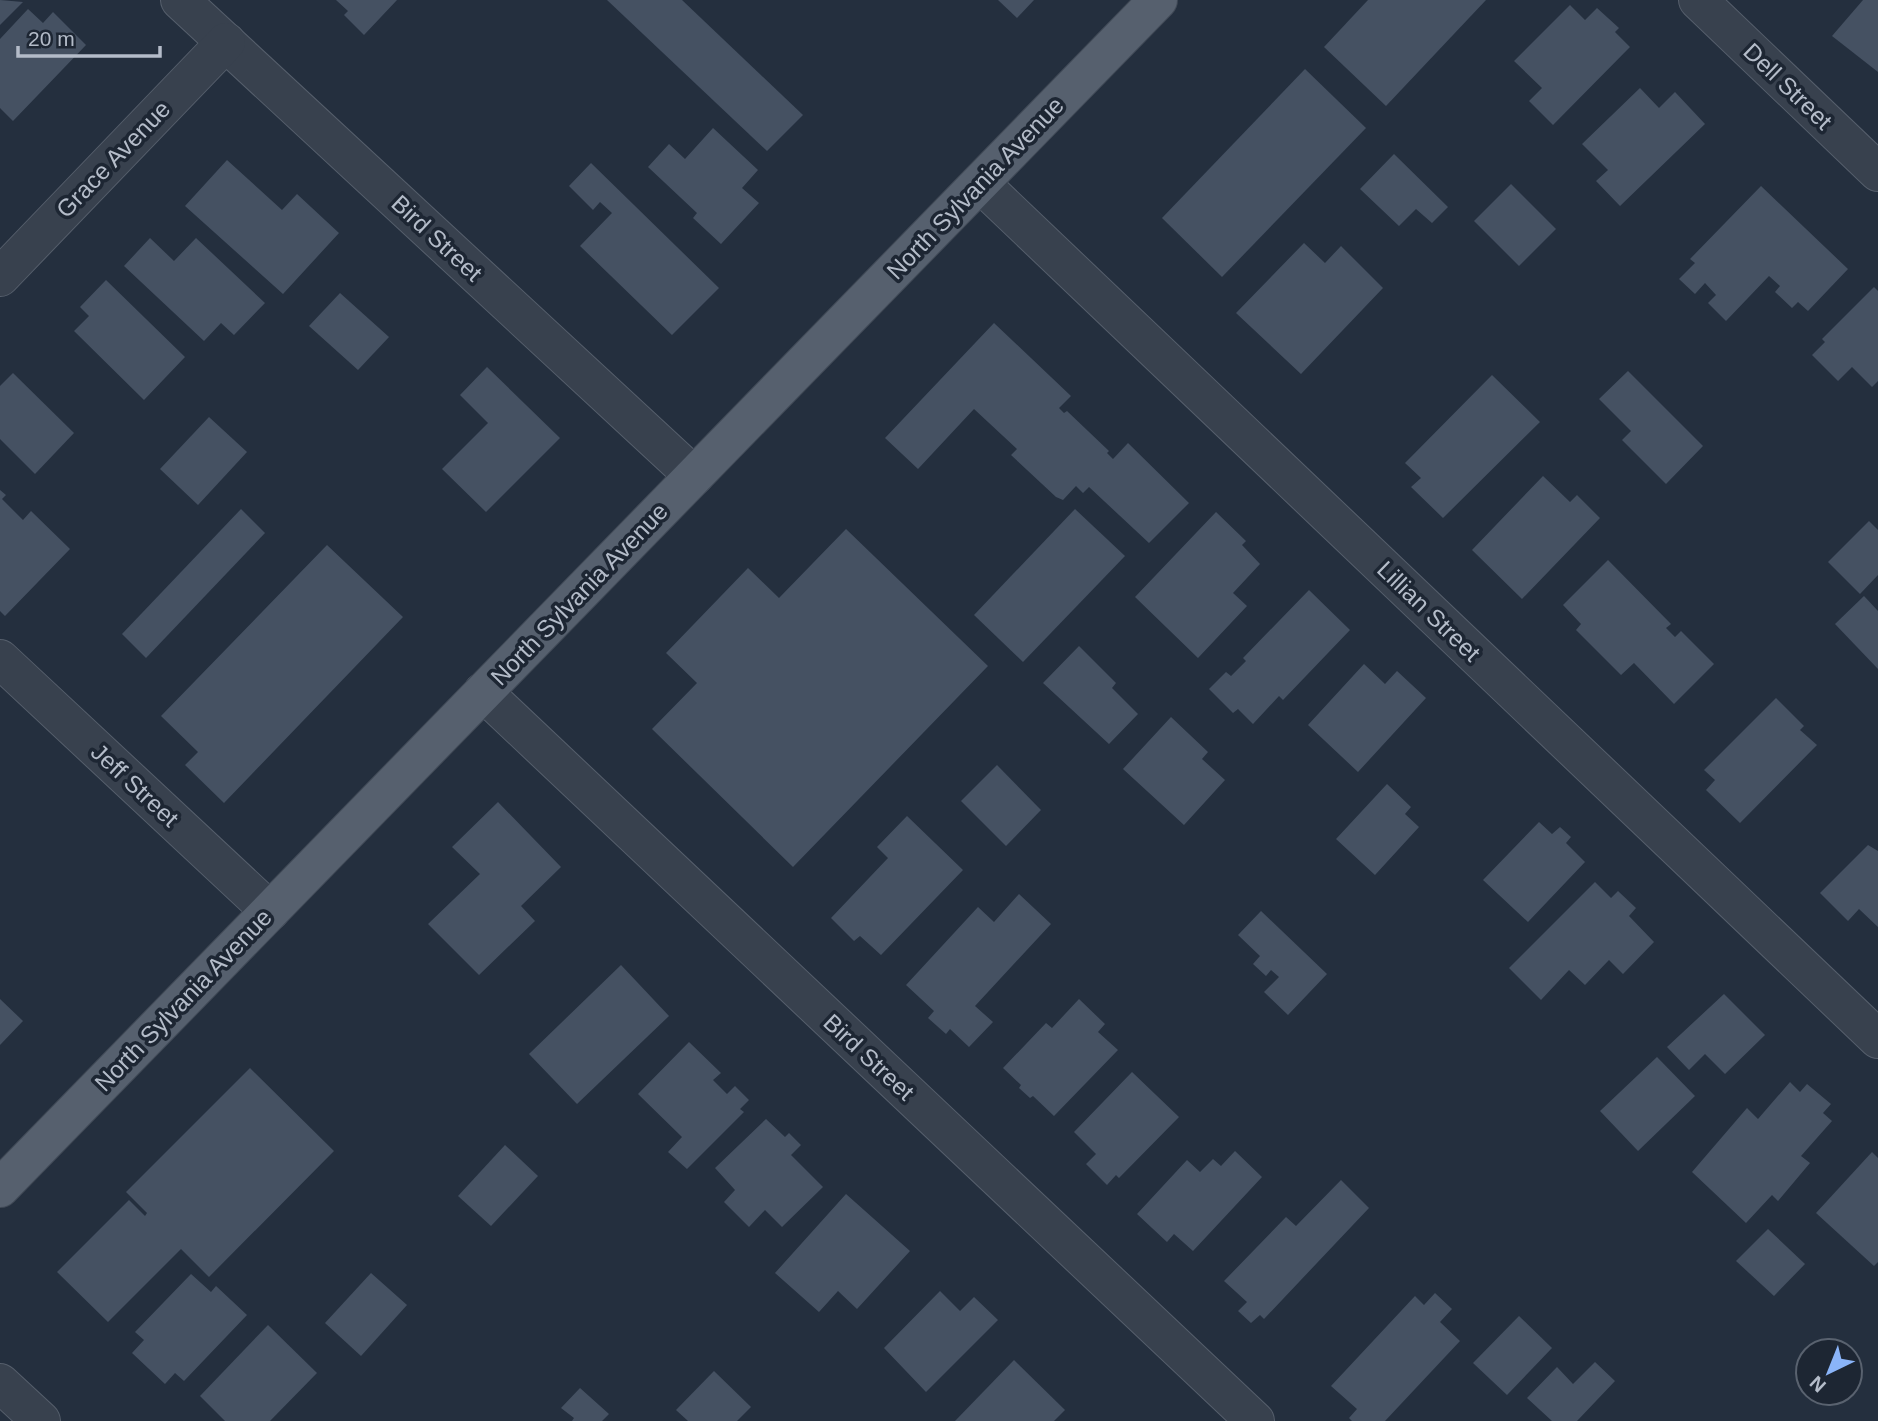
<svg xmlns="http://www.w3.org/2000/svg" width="1878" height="1421" font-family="Arial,sans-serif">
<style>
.building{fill:#455162}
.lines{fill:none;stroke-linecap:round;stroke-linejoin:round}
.minor-casing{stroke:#565f6c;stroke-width:40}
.major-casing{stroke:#414a57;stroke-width:40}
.minor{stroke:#38414e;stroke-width:38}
.major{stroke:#56606e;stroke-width:38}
.labels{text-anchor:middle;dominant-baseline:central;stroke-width:7;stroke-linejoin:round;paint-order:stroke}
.street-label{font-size:24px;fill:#b4bcc9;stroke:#1d2633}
</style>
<rect width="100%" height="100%" fill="#242f3e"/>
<g class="building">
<path d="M 0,0 L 23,2 L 0,25 Z"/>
<path d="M 336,0 L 397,0 L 364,35 L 344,15 L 348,11 Z"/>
<path d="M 607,0 L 682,0 L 803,115 L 767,151 Z"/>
<path d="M 998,0 L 1034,0 L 1017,18 Z"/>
<path d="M 1368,0 L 1486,0 L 1386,106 L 1324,47 Z"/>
<path d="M 1863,0 L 1878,0 L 1878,72 L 1832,36 Z"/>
<path d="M 1570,5 L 1585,20 L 1597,8 L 1619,28 L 1615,32 L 1630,47 L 1553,125 L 1529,101 L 1542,88 L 1514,61 Z"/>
<path d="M 28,9 L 43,23 L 53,12 L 86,45 L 13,121 L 0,108 L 0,39 Z"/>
<path d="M 1305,69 L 1366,128 L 1222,277 L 1162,218 Z"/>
<path d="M 1640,88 L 1659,108 L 1675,92 L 1705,124 L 1620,206 L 1596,181 L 1608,170 L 1582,144 Z"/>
<path d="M 713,128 L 758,170 L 742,188 L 759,203 L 721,244 L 693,218 L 697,213 L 648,167 L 669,144 L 685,159 Z"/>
<path d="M 1394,154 L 1448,207 L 1432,223 L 1416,209 L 1399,226 L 1360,189 Z"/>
<path d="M 227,160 L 282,210 L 297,194 L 339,233 L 283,294 L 185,206 Z"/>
<path d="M 591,163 L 719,288 L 672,335 L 580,246 L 612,213 L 600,202 L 593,210 L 569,186 Z"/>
<path d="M 1511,184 L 1556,229 L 1519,266 L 1474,221 Z"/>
<path d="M 1761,186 L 1848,269 L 1808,311 L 1798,302 L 1792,308 L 1775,292 L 1780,286 L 1769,276 L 1726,321 L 1708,303 L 1716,295 L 1705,283 L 1695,294 L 1679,279 L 1695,263 L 1690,259 Z"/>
<path d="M 150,238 L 174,261 L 196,238 L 265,303 L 234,335 L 221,323 L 204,341 L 124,266 Z"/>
<path d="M 1304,243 L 1325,263 L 1341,246 L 1383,288 L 1301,374 L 1236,313 Z"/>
<path d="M 106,280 L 185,357 L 144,400 L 74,331 L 89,316 L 80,307 Z"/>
<path d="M 1874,287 L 1878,291 L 1878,381 L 1872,387 L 1852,367 L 1838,381 L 1812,355 L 1825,342 L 1822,339 Z"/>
<path d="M 340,293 L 389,337 L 358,370 L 309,326 Z"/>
<path d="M 994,323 L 1071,396 L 1059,408 L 1064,413 L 1067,411 L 1109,451 L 1107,453 L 1113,459 L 1128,443 L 1189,503 L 1149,543 L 1089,487 L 1083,493 L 1076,486 L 1063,500 L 1056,497 L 1011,455 L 1017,449 L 974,409 L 918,469 L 885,438 Z"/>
<path d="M 487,367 L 560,438 L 486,512 L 442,469 L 488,423 L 460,395 Z"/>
<path d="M 1628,371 L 1703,446 L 1666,484 L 1622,440 L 1631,431 L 1599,399 Z"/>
<path d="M 13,373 L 74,433 L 35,474 L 0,439 L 0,386 Z"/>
<path d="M 1492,375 L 1540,422 L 1443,518 L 1411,487 L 1421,478 L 1405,463 Z"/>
<path d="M 209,417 L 247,452 L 198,505 L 160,469 Z"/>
<path d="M 1543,476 L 1570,502 L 1577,495 L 1600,518 L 1522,599 L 1472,550 Z"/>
<path d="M 0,490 L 6,495 L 2,499 L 23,520 L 31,511 L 70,549 L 5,616 L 0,611 Z"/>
<path d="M 241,509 L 265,533 L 146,658 L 122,634 Z"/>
<path d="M 1075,509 L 1125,556 L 1023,662 L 974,615 Z"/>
<path d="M 1216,512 L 1246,541 L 1242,545 L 1260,564 L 1233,593 L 1247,606 L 1198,658 L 1135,597 Z"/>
<path d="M 1869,521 L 1878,530 L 1878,575 L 1860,594 L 1828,562 Z"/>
<path d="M 846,529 L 988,666 L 793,867 L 652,729 L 697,683 L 666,653 L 748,568 L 779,598 Z"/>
<path d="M 327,545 L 403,617 L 224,803 L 185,765 L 198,752 L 161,716 Z"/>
<path d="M 1608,560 L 1671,624 L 1666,628 L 1675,637 L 1681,631 L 1714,664 L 1674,704 L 1634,663 L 1621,675 L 1576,630 L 1581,624 L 1563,605 Z"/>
<path d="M 1309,590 L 1350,630 L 1283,700 L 1279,696 L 1253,724 L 1238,709 L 1233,713 L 1209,689 L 1226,672 L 1231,676 L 1246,661 L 1243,658 Z"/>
<path d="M 1864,596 L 1878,611 L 1878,669 L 1835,624 Z"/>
<path d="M 1079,646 L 1116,683 L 1112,688 L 1138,714 L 1109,744 L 1043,683 Z"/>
<path d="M 1364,664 L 1385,684 L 1397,671 L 1426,698 L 1358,772 L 1308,725 Z"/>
<path d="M 1776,698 L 1804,726 L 1800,730 L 1817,745 L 1740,823 L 1706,790 L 1715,780 L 1704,770 Z"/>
<path d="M 1171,717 L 1208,752 L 1202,759 L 1225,780 L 1184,825 L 1123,769 Z"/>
<path d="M 997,765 L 1041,810 L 1006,846 L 961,801 Z"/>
<path d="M 1387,784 L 1411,807 L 1405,814 L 1419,827 L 1375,875 L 1336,839 Z"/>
<path d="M 498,802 L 561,867 L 521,906 L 535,921 L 479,975 L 428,924 L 480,874 L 452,847 Z"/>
<path d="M 907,816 L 963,870 L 881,955 L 860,936 L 854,941 L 831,918 L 888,858 L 877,847 Z"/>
<path d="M 1539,822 L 1552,834 L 1560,827 L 1571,837 L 1566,843 L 1585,862 L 1528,922 L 1483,880 Z"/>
<path d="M 1868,845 L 1878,851 L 1878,927 L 1859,909 L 1848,921 L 1820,893 Z"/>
<path d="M 1595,882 L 1611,898 L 1618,891 L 1636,908 L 1629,916 L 1654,942 L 1623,974 L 1609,960 L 1585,985 L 1569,970 L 1541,1000 L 1509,968 Z"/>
<path d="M 1019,894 L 1051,924 L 975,1006 L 993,1022 L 969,1047 L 950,1029 L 946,1034 L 928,1018 L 934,1011 L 906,985 L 978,907 L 994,922 Z"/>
<path d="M 1261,911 L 1327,974 L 1288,1015 L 1264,992 L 1279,977 L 1271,970 L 1266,976 L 1253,964 L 1260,956 L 1238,935 Z"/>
<path d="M 621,965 L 669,1016 L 577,1104 L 529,1054 Z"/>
<path d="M 1724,994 L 1765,1035 L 1725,1074 L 1705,1054 L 1689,1070 L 1667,1047 Z"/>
<path d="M 0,999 L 23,1021 L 0,1045 Z"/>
<path d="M 1079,999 L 1105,1024 L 1098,1032 L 1118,1050 L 1054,1116 L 1033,1096 L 1030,1098 L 1019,1088 L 1021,1085 L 1003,1068 L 1046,1023 L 1052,1028 Z"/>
<path d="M 689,1042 L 721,1073 L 713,1080 L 727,1094 L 735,1086 L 749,1100 L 740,1109 L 744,1112 L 687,1169 L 668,1152 L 682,1137 L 638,1094 Z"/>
<path d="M 1657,1057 L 1695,1096 L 1638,1151 L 1600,1111 Z"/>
<path d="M 250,1068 L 334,1151 L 209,1277 L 181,1249 L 108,1322 L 57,1272 L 129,1200 L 145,1216 L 147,1213 L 126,1192 Z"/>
<path d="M 1132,1072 L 1179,1117 L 1119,1178 L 1116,1175 L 1107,1185 L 1086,1164 L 1096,1154 L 1074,1132 Z"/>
<path d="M 1790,1082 L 1800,1092 L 1807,1084 L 1831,1104 L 1823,1113 L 1832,1121 L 1801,1156 L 1810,1163 L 1778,1201 L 1772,1195 L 1746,1223 L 1692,1172 L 1747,1108 L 1758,1119 Z"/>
<path d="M 766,1119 L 785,1137 L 789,1133 L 801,1145 L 791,1155 L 823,1187 L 782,1227 L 765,1210 L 749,1227 L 724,1202 L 735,1190 L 715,1168 Z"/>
<path d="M 505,1145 L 538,1176 L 491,1226 L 458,1196 Z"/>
<path d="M 1235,1151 L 1262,1177 L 1193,1251 L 1174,1234 L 1167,1242 L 1137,1214 L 1187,1160 L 1200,1172 L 1213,1159 L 1221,1166 Z"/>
<path d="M 1872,1152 L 1878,1158 L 1878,1262 L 1874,1266 L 1816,1213 Z"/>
<path d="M 1341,1180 L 1369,1208 L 1264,1319 L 1260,1315 L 1251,1323 L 1238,1311 L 1247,1302 L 1224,1281 L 1286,1217 L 1296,1226 Z"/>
<path d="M 846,1194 L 910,1251 L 857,1309 L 838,1291 L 819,1312 L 775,1273 Z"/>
<path d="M 1768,1229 L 1805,1264 L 1774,1296 L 1736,1261 Z"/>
<path d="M 371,1273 L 407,1305 L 361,1356 L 325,1323 Z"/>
<path d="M 191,1274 L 211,1292 L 216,1286 L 247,1315 L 184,1381 L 175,1373 L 165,1384 L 132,1353 L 144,1340 L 135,1332 Z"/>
<path d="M 940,1291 L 960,1311 L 974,1297 L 998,1320 L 926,1392 L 884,1348 Z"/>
<path d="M 1435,1293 L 1452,1309 L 1440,1322 L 1460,1341 L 1385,1421 L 1352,1421 L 1349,1418 L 1357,1409 L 1331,1386 L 1415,1296 L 1424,1305 Z"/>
<path d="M 1519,1316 L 1552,1348 L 1507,1395 L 1473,1363 Z"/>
<path d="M 268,1325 L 317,1373 L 270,1421 L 225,1421 L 200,1396 Z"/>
<path d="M 1014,1360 L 1065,1410 L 1054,1421 L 955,1421 Z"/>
<path d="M 1595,1362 L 1615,1381 L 1577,1421 L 1552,1421 L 1527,1398 L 1557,1367 L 1573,1384 Z"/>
<path d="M 714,1371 L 751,1407 L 737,1421 L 688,1421 L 676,1410 Z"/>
<path d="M 580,1388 L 609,1414 L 602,1421 L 572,1421 L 574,1418 L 561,1408 Z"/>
</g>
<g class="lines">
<g class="minor-casing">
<g id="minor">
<path d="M 180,0 L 694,476"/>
<path d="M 1698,0 L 1878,172"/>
<path d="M 980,183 L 1878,1039"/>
<path d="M 0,277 L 226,42"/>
<path d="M 0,659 L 270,911"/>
<path d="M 483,692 L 1255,1421"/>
<path d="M 0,1383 L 41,1421"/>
</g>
</g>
<g class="major-casing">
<path id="major" d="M 0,1188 L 1158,0"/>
</g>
<use href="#minor" class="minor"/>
<use href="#major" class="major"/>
</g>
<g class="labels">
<g class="street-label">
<text transform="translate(1788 86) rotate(44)">Dell Street</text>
<text transform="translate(113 159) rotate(-46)">Grace Avenue</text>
<text transform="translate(975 188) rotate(-46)">North Sylvania Avenue</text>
<text transform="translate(437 238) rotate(43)">Bird Street</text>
<text transform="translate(579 594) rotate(-46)">North Sylvania Avenue</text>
<text transform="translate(1429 611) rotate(44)">Lillian Street</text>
<text transform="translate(135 785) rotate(43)">Jeff Street</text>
<text transform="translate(183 1000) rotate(-46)">North Sylvania Avenue</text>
<text transform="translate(869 1057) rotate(43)">Bird Street</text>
</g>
</g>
<g transform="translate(1829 1372) rotate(223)"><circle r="33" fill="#1d2633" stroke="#59626f" stroke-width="2"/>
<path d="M0-5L12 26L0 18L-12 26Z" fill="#8ab4f8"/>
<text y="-10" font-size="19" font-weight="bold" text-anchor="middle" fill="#b4bcc9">N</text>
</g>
<path d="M18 46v10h142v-10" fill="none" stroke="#b4bcc9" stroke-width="3.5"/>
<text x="28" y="46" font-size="21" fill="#b4bcc9" stroke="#1d2633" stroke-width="5" paint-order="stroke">20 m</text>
</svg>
